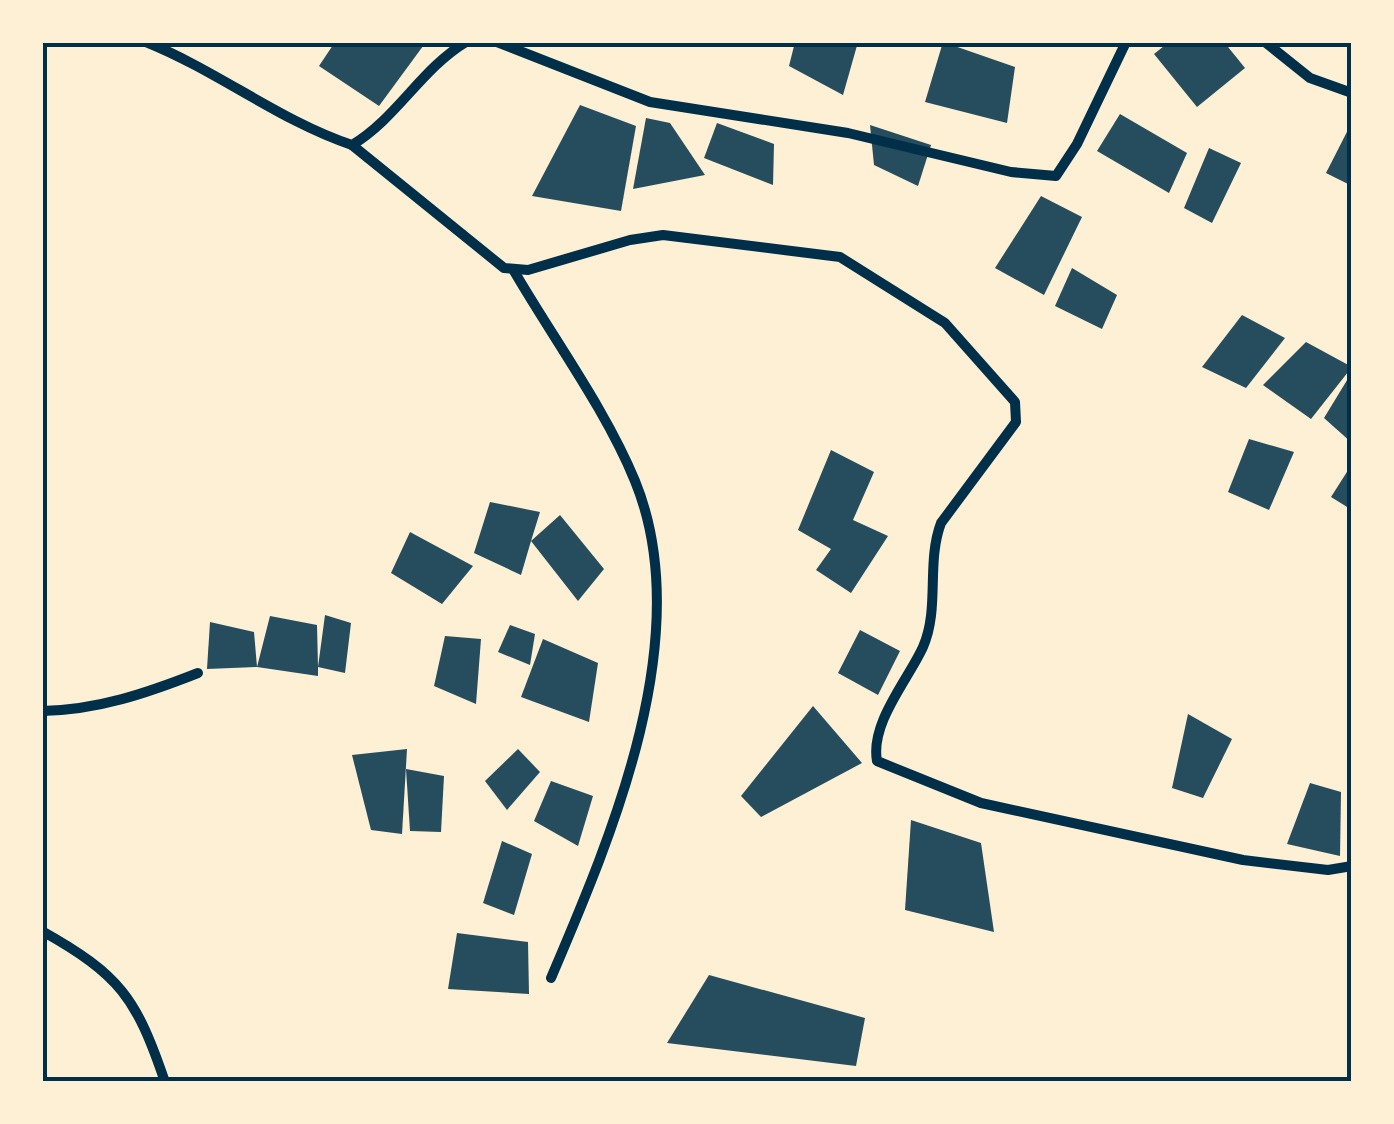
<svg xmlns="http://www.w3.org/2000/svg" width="1394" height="1124" font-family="Mulish,sans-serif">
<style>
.building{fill:#264d5e}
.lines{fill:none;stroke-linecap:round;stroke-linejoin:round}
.minor{stroke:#003049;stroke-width:10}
.neatline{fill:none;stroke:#003049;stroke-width:4}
</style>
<rect width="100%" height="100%" fill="#fdf0d5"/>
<g class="building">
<path d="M 335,42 L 426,42 L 379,106 L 319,66 Z"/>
<path d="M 795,42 L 858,42 L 843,95 L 789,66 Z"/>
<path d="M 943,42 L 1015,67 L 1007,123 L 925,102 Z"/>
<path d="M 1169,42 L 1224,42 L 1245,68 L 1197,107 L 1154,54 Z"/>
<path d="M 580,105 L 636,126 L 621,211 L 532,196 Z"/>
<path d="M 1120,114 L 1187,153 L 1169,193 L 1097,151 Z"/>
<path d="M 646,118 L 670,123 L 705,175 L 633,189 Z"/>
<path d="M 1352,122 L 1352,186 L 1326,173 Z"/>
<path d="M 717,123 L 774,144 L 773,185 L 704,158 Z"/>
<path d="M 870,125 L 931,145 L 918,186 L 874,165 Z"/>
<path d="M 1209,148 L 1241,163 L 1212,223 L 1184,208 Z"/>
<path d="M 1041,196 L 1082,217 L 1044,295 L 995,268 Z"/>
<path d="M 1072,268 L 1117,295 L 1102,329 L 1055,306 Z"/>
<path d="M 1242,315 L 1285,338 L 1246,388 L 1202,367 Z"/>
<path d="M 1306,342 L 1352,367 L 1311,419 L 1263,385 Z"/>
<path d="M 1352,372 L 1352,443 L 1324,418 Z"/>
<path d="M 1249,439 L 1294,452 L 1269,510 L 1228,492 Z"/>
<path d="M 831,450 L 874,472 L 853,520 L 888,536 L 851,593 L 816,570 L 831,549 L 798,530 Z"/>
<path d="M 1352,464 L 1352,510 L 1331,497 Z"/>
<path d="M 490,502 L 540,512 L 531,541 L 560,515 L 604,569 L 578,601 L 531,541 L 521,575 L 474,553 Z"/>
<path d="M 410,532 L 473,566 L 442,604 L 391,573 Z"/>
<path d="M 325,615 L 351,623 L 345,673 L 318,667 L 318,676 L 257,667 L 270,616 L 317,625 L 318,667 Z"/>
<path d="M 210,622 L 254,632 L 257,667 L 207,669 Z"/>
<path d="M 510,625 L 535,634 L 530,665 L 498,652 Z"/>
<path d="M 860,630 L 900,651 L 878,695 L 838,673 Z"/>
<path d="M 445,636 L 481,639 L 476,704 L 434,686 Z"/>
<path d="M 543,639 L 598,663 L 589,722 L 521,697 Z"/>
<path d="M 813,706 L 862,763 L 761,817 L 741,796 Z"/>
<path d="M 1188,714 L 1232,739 L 1203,798 L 1172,788 Z"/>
<path d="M 407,749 L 402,834 L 371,830 L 352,755 Z"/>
<path d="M 518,749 L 540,772 L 507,810 L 485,781 Z"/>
<path d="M 406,769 L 444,776 L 441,832 L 410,831 Z"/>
<path d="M 551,781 L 593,796 L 578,846 L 534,821 Z"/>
<path d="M 1310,783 L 1341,792 L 1340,856 L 1287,844 Z"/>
<path d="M 911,820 L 981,843 L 994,932 L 905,910 Z"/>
<path d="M 502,841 L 532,854 L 514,915 L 483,903 Z"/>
<path d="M 457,933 L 528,942 L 529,994 L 448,989 Z"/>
<path d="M 709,975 L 865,1018 L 856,1066 L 667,1043 Z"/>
</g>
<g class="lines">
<g class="minor">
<path d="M 146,42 C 218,71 280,121 352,145 C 397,118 421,69 466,42"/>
<path d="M 497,42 L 650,102 L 848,133 L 1011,172 L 1056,176 L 1077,144 L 1126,42"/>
<path d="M 1265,42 L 1310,78 L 1352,93"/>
<path d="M 352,145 L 504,268 L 528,270 L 630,240 L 663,235 L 840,257 L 945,323 L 1015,402 L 1016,422 L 941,523 C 926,563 940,608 923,647 C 908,680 870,723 877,761 L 981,803 L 1243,860 L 1328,870 L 1352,866"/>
<path d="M 514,271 C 553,338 606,410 635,481 C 698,635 612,835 551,978"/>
<path d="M 42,711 C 98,710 147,693 198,673"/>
<path d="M 42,931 C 120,975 136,997 165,1082"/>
</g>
</g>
<rect width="1394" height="1124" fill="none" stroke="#fdf0d5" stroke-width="90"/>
<rect x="45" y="45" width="1304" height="1034" class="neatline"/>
</svg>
